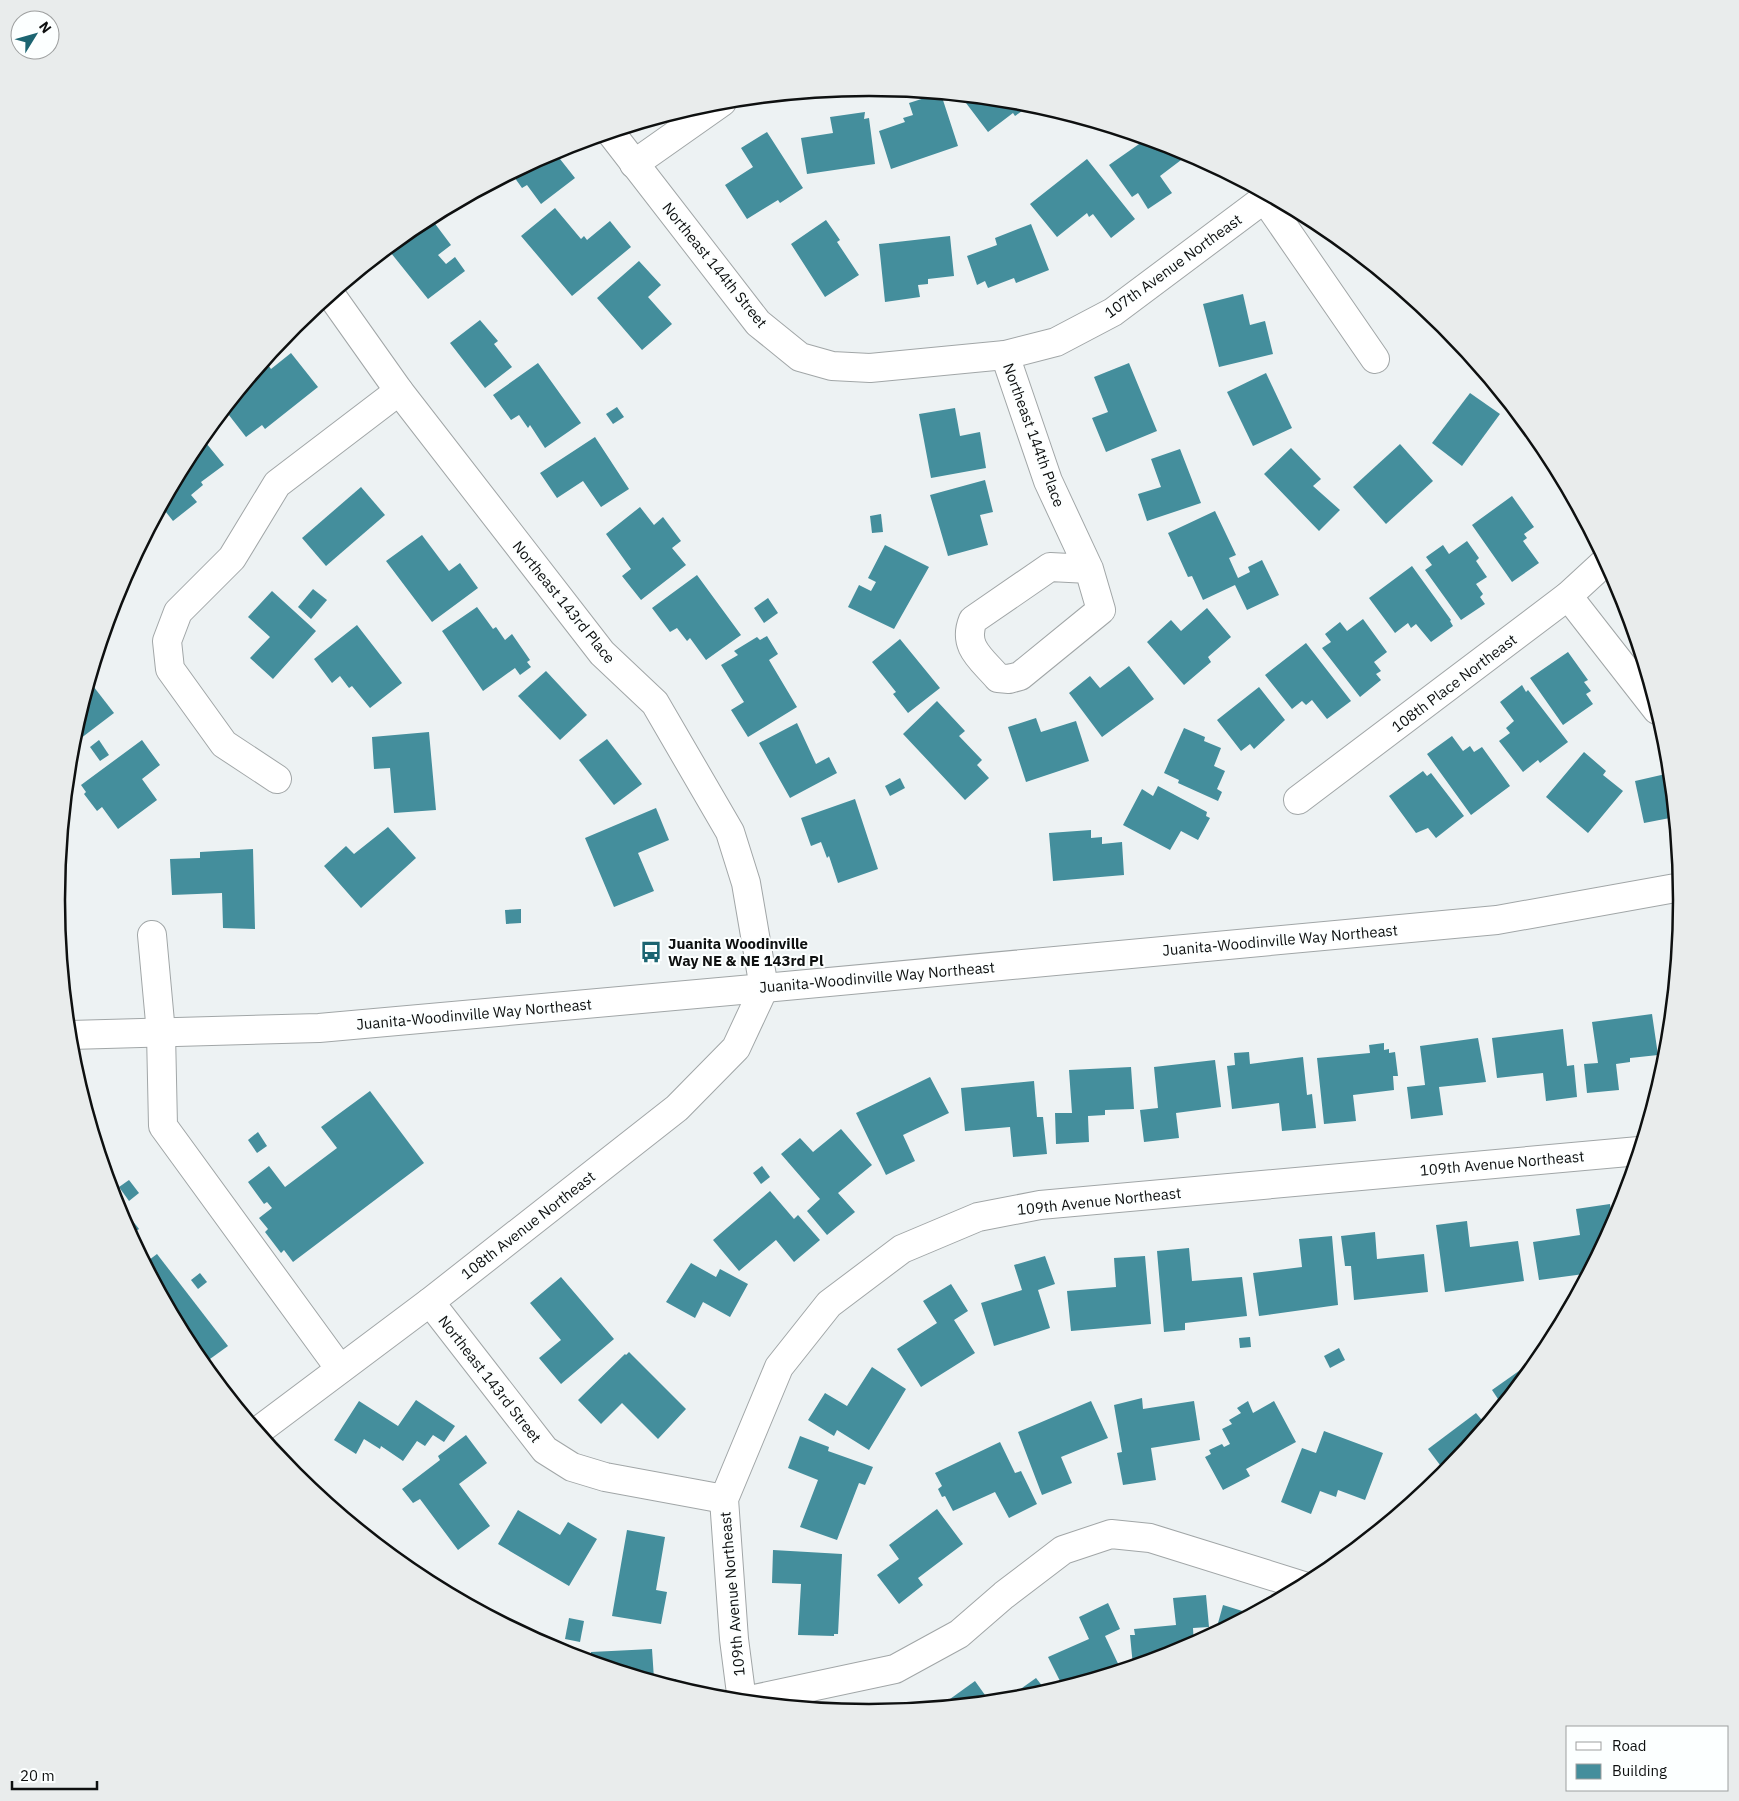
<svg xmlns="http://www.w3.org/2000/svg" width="1739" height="1801" font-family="'IBM Plex Sans',sans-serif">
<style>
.building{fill:#448e9c}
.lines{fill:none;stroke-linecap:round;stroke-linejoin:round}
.minor-casing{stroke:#a1a6a7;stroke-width:30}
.major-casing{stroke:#a1a6a7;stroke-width:30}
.minor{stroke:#fff;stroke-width:28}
.major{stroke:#fff;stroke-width:28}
.labels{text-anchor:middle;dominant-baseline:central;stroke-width:4;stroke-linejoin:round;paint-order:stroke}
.street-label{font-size:15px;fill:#0e1010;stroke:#fcffff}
.poi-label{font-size:15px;font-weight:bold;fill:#0e1010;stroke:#fcffff;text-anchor:start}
.rim{fill:none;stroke:#0e1010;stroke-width:2.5}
</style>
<rect width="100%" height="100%" fill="#edf2f3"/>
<g class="building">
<path d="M 937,94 L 941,94 L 958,146 L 891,169 L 879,131 L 905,122 L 903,118 L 913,115 L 909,103 Z"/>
<path d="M 973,97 L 1028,103 L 1032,104 L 1015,116 L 1013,113 L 988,132 L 966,103 Z"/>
<path d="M 865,112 L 864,119 L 869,118 L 875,164 L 807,174 L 801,138 L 833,133 L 830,117 Z"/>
<path d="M 767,132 L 803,188 L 780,203 L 778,200 L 747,219 L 725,185 L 753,167 L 741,148 Z"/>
<path d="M 1144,138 L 1189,154 L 1160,176 L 1172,193 L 1148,209 L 1138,193 L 1132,197 L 1109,165 L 1142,142 Z"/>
<path d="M 557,150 L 562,157 L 560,159 L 575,178 L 541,204 L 527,185 L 522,188 L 512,174 Z"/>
<path d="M 1087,159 L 1135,219 L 1111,238 L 1093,214 L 1089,217 L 1087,213 L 1057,237 L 1030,204 Z"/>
<path d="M 555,208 L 581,239 L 584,236 L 587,240 L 610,221 L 631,247 L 572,296 L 521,236 Z"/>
<path d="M 826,220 L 840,240 L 837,242 L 859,275 L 825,297 L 791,244 Z"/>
<path d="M 433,221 L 451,245 L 438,255 L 446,264 L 455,257 L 465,271 L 428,299 L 391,253 Z"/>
<path d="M 1031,224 L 1049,270 L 1016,283 L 1014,278 L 988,288 L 985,281 L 977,285 L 967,256 L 997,245 L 995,238 Z"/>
<path d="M 950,236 L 954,276 L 928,279 L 928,284 L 918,285 L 920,297 L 885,302 L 879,244 Z"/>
<path d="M 639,261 L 661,285 L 648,297 L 672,324 L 642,350 L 597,298 Z"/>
<path d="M 1243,294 L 1250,325 L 1265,321 L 1273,354 L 1219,367 L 1203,304 Z"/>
<path d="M 480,320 L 498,341 L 494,344 L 512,367 L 485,388 L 450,343 Z"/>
<path d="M 291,353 L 318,387 L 265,429 L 262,425 L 246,437 L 225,410 L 245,393 L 242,389 L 261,366 L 266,362 L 271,369 Z"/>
<path d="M 538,363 L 581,423 L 545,448 L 530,425 L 528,428 L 519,415 L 511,420 L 493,395 Z"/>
<path d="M 1129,363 L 1157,431 L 1106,452 L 1092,418 L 1108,412 L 1094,377 Z"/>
<path d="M 1266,373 L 1292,428 L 1253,446 L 1227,392 Z"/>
<path d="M 1470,393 L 1500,414 L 1462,466 L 1432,443 Z"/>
<path d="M 617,407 L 624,417 L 613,424 L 606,414 Z"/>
<path d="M 955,408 L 960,436 L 980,432 L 986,468 L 931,478 L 919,414 Z"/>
<path d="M 595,437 L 629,489 L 601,507 L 583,481 L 557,498 L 540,473 Z"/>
<path d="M 202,438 L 224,465 L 201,482 L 203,485 L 191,495 L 197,502 L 173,521 L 162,507 L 193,448 Z"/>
<path d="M 1400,444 L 1433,481 L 1386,524 L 1353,487 Z"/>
<path d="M 1291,448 L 1321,479 L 1313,486 L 1340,510 L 1319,531 L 1264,474 Z"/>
<path d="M 1180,449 L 1201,503 L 1147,521 L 1138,494 L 1161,487 L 1151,459 Z"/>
<path d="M 985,480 L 993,512 L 980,515 L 988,545 L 948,556 L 930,495 Z"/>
<path d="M 361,487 L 385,515 L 326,566 L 302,538 Z"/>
<path d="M 1512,496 L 1534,527 L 1524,534 L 1527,538 L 1523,541 L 1539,563 L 1512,582 L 1472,525 Z"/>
<path d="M 640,507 L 654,525 L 663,517 L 681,541 L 672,548 L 686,565 L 641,600 L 622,576 L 631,569 L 606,534 Z"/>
<path d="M 1215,511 L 1236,555 L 1229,558 L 1238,578 L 1250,572 L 1248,567 L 1262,560 L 1279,595 L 1247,610 L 1235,585 L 1203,600 L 1192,576 L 1188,577 L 1168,533 Z"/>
<path d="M 881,514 L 883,532 L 872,533 L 870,516 Z"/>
<path d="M 152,525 L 156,529 L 146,537 Z"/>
<path d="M 422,535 L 449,571 L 460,563 L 478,588 L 432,622 L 386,561 Z"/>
<path d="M 1467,541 L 1479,558 L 1476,561 L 1487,577 L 1476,584 L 1483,594 L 1480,597 L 1485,604 L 1461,620 L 1425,570 L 1432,565 L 1426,557 L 1443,545 L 1449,554 Z"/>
<path d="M 885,545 L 929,567 L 894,629 L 848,607 L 859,585 L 871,591 L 876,582 L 868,578 Z"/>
<path d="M 1412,566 L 1451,620 L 1450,621 L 1453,626 L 1431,642 L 1416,624 L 1411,628 L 1408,623 L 1395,633 L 1369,598 Z"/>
<path d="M 697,575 L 741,635 L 706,660 L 690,638 L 687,641 L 677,628 L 670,632 L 652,608 Z"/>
<path d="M 313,589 L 327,600 L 311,619 L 298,607 Z"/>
<path d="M 272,591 L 316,631 L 273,679 L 250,658 L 270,637 L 248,617 Z"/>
<path d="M 768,598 L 778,613 L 764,623 L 754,608 Z"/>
<path d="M 477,607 L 493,629 L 496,627 L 505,640 L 512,634 L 530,660 L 527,662 L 531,667 L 520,675 L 515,668 L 483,691 L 442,631 Z"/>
<path d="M 1207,608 L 1231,637 L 1208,657 L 1211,662 L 1184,685 L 1147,642 L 1171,620 L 1181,631 Z"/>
<path d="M 1363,619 L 1387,652 L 1374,662 L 1381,671 L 1376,674 L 1381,680 L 1360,697 L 1322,648 L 1331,642 L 1325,634 L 1340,622 L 1347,631 Z"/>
<path d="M 357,625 L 402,683 L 370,708 L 352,686 L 349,688 L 340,676 L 332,683 L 314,659 Z"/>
<path d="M 767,636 L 778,654 L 769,660 L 797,707 L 748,737 L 731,710 L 744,702 L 721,665 L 738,655 L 734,651 L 757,637 L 760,640 Z"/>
<path d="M 900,639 L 940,688 L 908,713 L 893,694 L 896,692 L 872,662 Z"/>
<path d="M 1306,643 L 1351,701 L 1327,719 L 1312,700 L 1306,705 L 1302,701 L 1292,709 L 1265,675 Z"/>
<path d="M 1568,652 L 1588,680 L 1584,682 L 1591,691 L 1586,694 L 1593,704 L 1563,725 L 1530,678 Z"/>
<path d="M 1129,666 L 1154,699 L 1102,737 L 1069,693 L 1090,676 L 1100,688 Z"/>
<path d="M 546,671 L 587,715 L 560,740 L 518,696 Z"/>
<path d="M 90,682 L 114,713 L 72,745 L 72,742 Z"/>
<path d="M 1522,685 L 1526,692 L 1528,690 L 1568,742 L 1540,763 L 1538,760 L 1523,772 L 1499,741 L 1510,733 L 1506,728 L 1514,721 L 1500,702 Z"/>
<path d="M 1259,687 L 1285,720 L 1254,749 L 1250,744 L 1241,751 L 1217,720 Z"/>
<path d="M 937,701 L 965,731 L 959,736 L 982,760 L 977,765 L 989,778 L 965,800 L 903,734 Z"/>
<path d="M 1036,718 L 1041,732 L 1076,721 L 1089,761 L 1026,782 L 1008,727 Z"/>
<path d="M 797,723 L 816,764 L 829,757 L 837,773 L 790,798 L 759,743 Z"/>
<path d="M 1184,728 L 1205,737 L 1204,741 L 1221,748 L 1214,766 L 1225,771 L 1217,789 L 1222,792 L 1218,801 L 1178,783 L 1179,780 L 1164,773 Z"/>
<path d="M 429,732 L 436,810 L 394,813 L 390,768 L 374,769 L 372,737 Z"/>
<path d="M 1452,736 L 1463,751 L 1470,746 L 1474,752 L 1482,747 L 1510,786 L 1471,815 L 1427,754 Z"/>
<path d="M 607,739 L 642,784 L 614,805 L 579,760 Z"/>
<path d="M 99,740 L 109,755 L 100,761 L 90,747 Z"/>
<path d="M 142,740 L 160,765 L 142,779 L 157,800 L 118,829 L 102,807 L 97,811 L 84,794 L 86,792 L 81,785 Z"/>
<path d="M 1584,752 L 1606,771 L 1603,775 L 1623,791 L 1588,833 L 1546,797 Z"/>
<path d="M 1423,771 L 1427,776 L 1431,773 L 1464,816 L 1436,838 L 1428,828 L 1416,833 L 1389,796 Z"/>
<path d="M 1670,773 L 1675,817 L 1644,823 L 1635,781 Z"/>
<path d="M 900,778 L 905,788 L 890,796 L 885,786 Z"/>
<path d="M 1158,786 L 1207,812 L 1206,816 L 1210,818 L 1198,840 L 1181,831 L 1170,850 L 1123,825 L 1142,789 L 1153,796 Z"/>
<path d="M 855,799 L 878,869 L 838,883 L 829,856 L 827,858 L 821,842 L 811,846 L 801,818 Z"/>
<path d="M 656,808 L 669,840 L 638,853 L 654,891 L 614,907 L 585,838 Z"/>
<path d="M 388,827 L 416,858 L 361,908 L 324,866 L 346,846 L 354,854 Z"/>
<path d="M 1091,830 L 1091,838 L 1102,837 L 1102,844 L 1122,842 L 1124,875 L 1053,881 L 1049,833 Z"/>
<path d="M 253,849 L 255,929 L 223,928 L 222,893 L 172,895 L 170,859 L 200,858 L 200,852 Z"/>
<path d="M 521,909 L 521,923 L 506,924 L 505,910 Z"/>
<path d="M 1652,1014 L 1658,1055 L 1630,1058 L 1630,1062 L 1616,1064 L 1619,1090 L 1587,1093 L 1584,1064 L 1598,1063 L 1592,1022 Z"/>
<path d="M 1666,1016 L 1671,1016 L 1669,1037 Z"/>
<path d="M 1563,1029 L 1567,1066 L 1574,1065 L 1577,1097 L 1546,1101 L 1543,1073 L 1497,1078 L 1492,1038 Z"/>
<path d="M 1478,1038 L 1486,1082 L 1439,1087 L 1443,1115 L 1411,1119 L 1407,1087 L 1425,1085 L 1420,1046 Z"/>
<path d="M 1384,1043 L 1384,1050 L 1389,1049 L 1389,1053 L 1395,1052 L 1398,1076 L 1393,1076 L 1394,1090 L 1353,1095 L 1356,1121 L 1324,1124 L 1317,1058 L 1370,1053 L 1369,1045 Z"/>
<path d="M 1249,1052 L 1250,1064 L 1303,1057 L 1307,1095 L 1312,1094 L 1316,1128 L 1282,1131 L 1279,1103 L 1232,1109 L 1227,1066 L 1235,1065 L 1234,1053 Z"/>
<path d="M 1215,1060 L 1221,1107 L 1176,1113 L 1179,1138 L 1144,1142 L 1140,1110 L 1158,1108 L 1154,1067 Z"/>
<path d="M 1131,1067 L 1134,1109 L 1105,1110 L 1105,1115 L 1088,1116 L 1089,1142 L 1056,1144 L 1055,1113 L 1072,1113 L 1069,1070 Z"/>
<path d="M 930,1077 L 949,1113 L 903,1135 L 915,1161 L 886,1175 L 856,1113 Z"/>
<path d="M 1034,1081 L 1037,1117 L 1043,1117 L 1047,1154 L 1013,1157 L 1010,1127 L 965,1131 L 961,1088 Z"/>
<path d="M 370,1091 L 424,1163 L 293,1262 L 284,1250 L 281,1253 L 265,1232 L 268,1229 L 259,1218 L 272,1208 L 267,1202 L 264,1204 L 248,1182 L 269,1166 L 285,1187 L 337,1148 L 321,1127 Z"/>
<path d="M 841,1129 L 872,1165 L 838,1193 L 855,1212 L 827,1235 L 807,1211 L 820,1199 L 781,1154 L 800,1138 L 813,1152 Z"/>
<path d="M 258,1132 L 267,1146 L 257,1153 L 248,1140 Z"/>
<path d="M 762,1166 L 770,1177 L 761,1184 L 753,1173 Z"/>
<path d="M 129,1180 L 139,1193 L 129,1201 L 119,1187 Z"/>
<path d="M 770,1191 L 794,1219 L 798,1215 L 820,1240 L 794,1262 L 776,1240 L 739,1271 L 713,1240 Z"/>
<path d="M 114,1197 L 139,1229 L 131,1235 L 118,1211 Z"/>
<path d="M 1610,1204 L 1613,1226 L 1585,1278 L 1584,1274 L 1539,1280 L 1533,1242 L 1580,1235 L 1576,1209 Z"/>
<path d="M 1467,1221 L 1470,1247 L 1518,1241 L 1524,1281 L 1445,1292 L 1436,1225 Z"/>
<path d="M 1375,1232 L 1377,1259 L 1424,1254 L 1428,1292 L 1354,1300 L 1351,1266 L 1345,1266 L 1341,1236 Z"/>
<path d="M 1332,1236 L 1338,1305 L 1259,1316 L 1253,1273 L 1302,1267 L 1299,1239 Z"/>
<path d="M 1189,1248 L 1192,1281 L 1242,1277 L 1247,1316 L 1185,1323 L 1185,1330 L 1164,1332 L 1157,1251 Z"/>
<path d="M 157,1254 L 228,1346 L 203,1364 L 193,1352 L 145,1263 Z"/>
<path d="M 1045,1256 L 1055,1284 L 1038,1290 L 1050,1328 L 994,1346 L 981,1303 L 1022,1290 L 1014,1265 Z"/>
<path d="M 1145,1256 L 1151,1324 L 1071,1331 L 1067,1291 L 1116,1287 L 1114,1258 Z"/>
<path d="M 691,1263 L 716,1277 L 720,1269 L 748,1284 L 730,1317 L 703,1302 L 695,1318 L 666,1302 Z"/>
<path d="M 200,1273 L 207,1282 L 198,1289 L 191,1280 Z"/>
<path d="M 561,1277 L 614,1339 L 561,1384 L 539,1358 L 561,1340 L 530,1303 Z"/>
<path d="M 951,1284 L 968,1311 L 954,1320 L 975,1353 L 921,1387 L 897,1349 L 937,1323 L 923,1301 Z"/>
<path d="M 1250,1337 L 1251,1347 L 1240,1348 L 1239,1338 Z"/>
<path d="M 1339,1348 L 1345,1360 L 1330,1368 L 1324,1356 Z"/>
<path d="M 629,1352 L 686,1409 L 658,1439 L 622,1403 L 601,1424 L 578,1400 L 625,1354 L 626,1355 Z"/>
<path d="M 1543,1354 L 1544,1355 L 1502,1405 L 1492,1390 Z"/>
<path d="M 872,1367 L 906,1389 L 869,1450 L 837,1430 L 834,1436 L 808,1420 L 825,1393 L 847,1406 Z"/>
<path d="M 1142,1398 L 1143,1409 L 1194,1401 L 1200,1440 L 1151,1448 L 1156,1480 L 1123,1485 L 1117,1453 L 1122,1452 L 1114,1405 Z"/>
<path d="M 416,1400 L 455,1426 L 444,1442 L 433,1435 L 425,1446 L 417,1441 L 403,1461 L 381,1446 L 380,1449 L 364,1439 L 356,1454 L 334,1440 L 359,1401 L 398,1426 Z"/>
<path d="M 1091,1401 L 1108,1438 L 1061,1457 L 1072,1483 L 1042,1495 L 1018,1432 Z"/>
<path d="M 1248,1401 L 1253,1413 L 1274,1401 L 1296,1442 L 1246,1469 L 1250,1476 L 1223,1490 L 1205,1457 L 1211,1454 L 1209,1450 L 1222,1444 L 1224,1447 L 1230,1444 L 1222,1429 L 1232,1424 L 1229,1420 L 1241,1413 L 1237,1408 Z"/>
<path d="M 1476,1413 L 1486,1425 L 1446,1473 L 1428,1449 Z"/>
<path d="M 1324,1431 L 1383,1453 L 1365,1500 L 1338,1490 L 1336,1497 L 1320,1491 L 1311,1514 L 1281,1502 L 1302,1448 L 1316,1453 Z"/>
<path d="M 466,1435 L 487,1463 L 459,1484 L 490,1526 L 458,1550 L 420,1499 L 413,1503 L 402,1489 L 440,1460 L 438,1456 Z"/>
<path d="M 800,1436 L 829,1447 L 828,1451 L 873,1467 L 865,1485 L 859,1483 L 837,1540 L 800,1527 L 818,1480 L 788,1468 Z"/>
<path d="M 1000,1442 L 1015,1473 L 1021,1471 L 1037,1504 L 1009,1518 L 995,1492 L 953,1511 L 945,1496 L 942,1497 L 938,1489 L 942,1486 L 935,1473 Z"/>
<path d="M 1431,1475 L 1438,1481 L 1404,1509 L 1403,1508 Z"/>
<path d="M 937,1509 L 963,1544 L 918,1578 L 923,1585 L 899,1604 L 877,1575 L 899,1559 L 889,1545 Z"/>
<path d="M 518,1510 L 560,1535 L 568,1522 L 597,1539 L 569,1586 L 498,1544 Z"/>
<path d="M 627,1530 L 665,1537 L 656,1590 L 667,1592 L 661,1624 L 612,1616 Z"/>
<path d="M 773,1550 L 842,1554 L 838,1634 L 834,1634 L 834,1636 L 798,1635 L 801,1584 L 772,1583 Z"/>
<path d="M 1206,1595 L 1209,1627 L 1193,1628 L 1194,1645 L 1180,1652 L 1133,1666 L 1130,1635 L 1135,1635 L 1134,1629 L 1176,1625 L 1173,1598 Z"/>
<path d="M 1108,1603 L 1120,1629 L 1105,1636 L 1121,1670 L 1063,1687 L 1048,1657 L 1089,1639 L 1079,1617 Z"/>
<path d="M 1223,1605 L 1252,1614 L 1215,1634 Z"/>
<path d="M 569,1618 L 584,1621 L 580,1642 L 565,1639 Z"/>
<path d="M 652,1649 L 654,1679 L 676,1679 L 677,1688 L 591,1662 L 591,1652 Z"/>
<path d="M 1036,1678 L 1047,1692 L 1028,1698 L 1005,1700 Z"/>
<path d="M 975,1681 L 990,1702 L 955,1705 L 950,1699 Z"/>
</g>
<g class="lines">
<g class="minor-casing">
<g id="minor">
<path d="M 611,133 L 758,323 L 800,357 L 832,366 L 870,368 L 1005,355 L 1056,342 L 1113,312 L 1268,196"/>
<path d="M 634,164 L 722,102"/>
<path d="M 1264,198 L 1375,359"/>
<path d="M 1005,355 L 1048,481 L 1089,569 L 1101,610 L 1020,676 L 1009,679 L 998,678 C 982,659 962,647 973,620 L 1050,567 L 1089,569"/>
<path d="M 1568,596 L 1657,710"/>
<path d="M 277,779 L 224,744 L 170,669 L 167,641 L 178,612 L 232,558 L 277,484 L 399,391"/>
<path d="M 1298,800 L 1568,596 L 1606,561"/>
<path d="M 152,935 L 161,1033 L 163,1126 L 340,1369"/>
<path d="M 430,1302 L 545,1450 L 572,1467 L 605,1477 L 724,1499"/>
<path d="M 258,1431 L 430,1302 L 677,1108 L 736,1048 L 764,988 L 746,883 L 730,832 L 655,703 L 602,653 L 399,391 L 331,295"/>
<path d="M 742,1701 L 734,1639 L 724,1499 L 779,1367 L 829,1304 L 902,1249 L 978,1217 L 1040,1205 L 1639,1151"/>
<path d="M 745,1701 L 895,1669 L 959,1634 L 1004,1595 L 1063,1550 L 1111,1534 L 1150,1538 L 1304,1586"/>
</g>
</g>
<g class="major-casing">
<path id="major" d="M 70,1035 L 319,1028 L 764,988 L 1497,920 L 1681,887"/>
</g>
<use href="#minor" class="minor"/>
<use href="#major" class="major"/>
</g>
<defs>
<g id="bus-bare" transform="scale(1.725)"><path d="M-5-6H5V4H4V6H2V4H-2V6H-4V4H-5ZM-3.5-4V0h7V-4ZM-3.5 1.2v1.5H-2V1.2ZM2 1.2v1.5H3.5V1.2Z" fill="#1b6471" stroke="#fcffff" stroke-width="2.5" paint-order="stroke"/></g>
</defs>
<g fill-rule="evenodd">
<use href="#bus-bare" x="651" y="952"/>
</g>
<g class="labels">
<g class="street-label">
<text transform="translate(715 265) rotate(51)">Northeast 144th Street</text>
<text transform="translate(1173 266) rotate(-36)">107th Avenue Northeast</text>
<text transform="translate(1034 435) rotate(70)">Northeast 144th Place</text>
<text transform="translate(564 602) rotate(51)">Northeast 143rd Place</text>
<text transform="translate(1454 683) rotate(-37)">108th Place Northeast</text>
<text transform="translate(1280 940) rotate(-5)">Juanita-Woodinville Way Northeast</text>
<text transform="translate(877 977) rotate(-5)">Juanita-Woodinville Way Northeast</text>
<text transform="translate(474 1014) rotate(-5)">Juanita-Woodinville Way Northeast</text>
<text transform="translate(1502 1163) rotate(-5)">109th Avenue Northeast</text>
<text transform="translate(1099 1201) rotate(-6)">109th Avenue Northeast</text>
<text transform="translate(528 1225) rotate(-38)">108th Avenue Northeast</text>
<text transform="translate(490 1379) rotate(52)">Northeast 143rd Street</text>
<text transform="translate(732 1594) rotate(-95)">109th Avenue Northeast</text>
</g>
<g class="poi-label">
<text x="668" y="943">Juanita Woodinville<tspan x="668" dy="17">Way NE &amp; NE 143rd Pl</tspan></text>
</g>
</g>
<path d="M0 0H1739V1801H0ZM65 900a804 804 0 1 1 1608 0a804 804 0 1 1-1608 0Z" fill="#e9ecec" fill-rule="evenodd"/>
<path class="rim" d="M65 900a804 804 0 1 1 1608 0a804 804 0 1 1-1608 0Z"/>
<rect x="1566" y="1726" width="162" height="65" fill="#fcffff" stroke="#9d9f9f"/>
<rect x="1576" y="1742" width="25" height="8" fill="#ffffff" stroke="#9d9f9f"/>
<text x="1612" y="1751" font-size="15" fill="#0e1010">Road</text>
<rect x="1576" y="1764" width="25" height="15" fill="#448e9c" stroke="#9d9f9f"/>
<text x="1612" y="1776" font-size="15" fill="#0e1010">Building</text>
<g transform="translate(35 35) rotate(53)"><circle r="24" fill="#fcffff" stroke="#9d9f9f"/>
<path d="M0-4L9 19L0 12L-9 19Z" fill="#1b6471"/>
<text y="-8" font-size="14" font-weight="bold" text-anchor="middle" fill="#0e1010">N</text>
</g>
<path d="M12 1781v8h85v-8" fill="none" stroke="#0e1010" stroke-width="2.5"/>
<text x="20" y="1781" font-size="15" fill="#0e1010" stroke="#fcffff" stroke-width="4" paint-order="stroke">20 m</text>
</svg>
